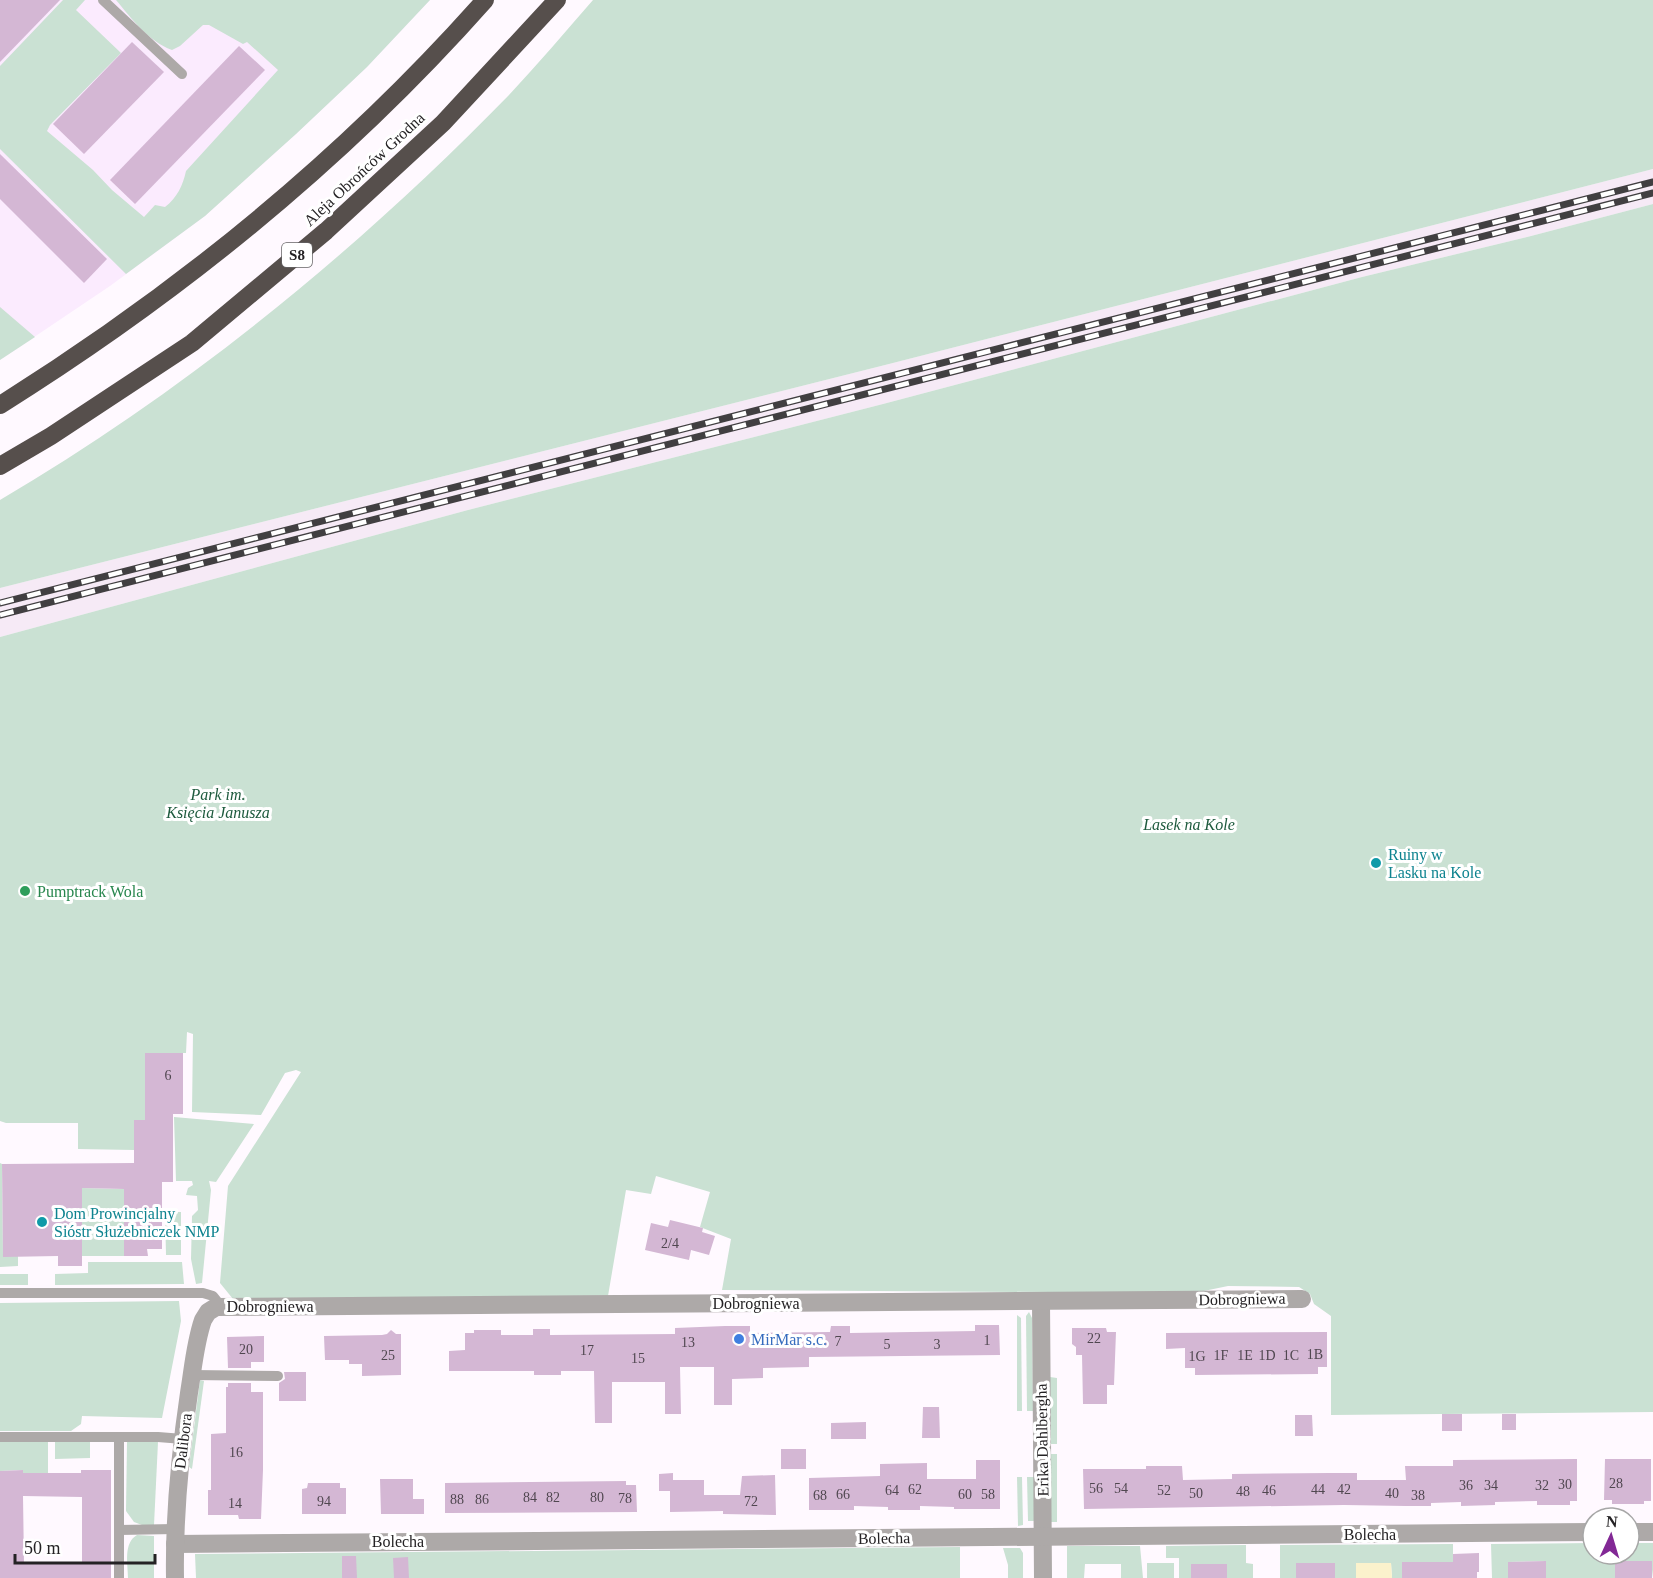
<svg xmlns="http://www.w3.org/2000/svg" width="1653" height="1578" font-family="'Times New Roman',serif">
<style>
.industrial{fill:#fbebfe}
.built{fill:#f6eaf6}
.green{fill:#cae1d3}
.sand{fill:#fbf2cc}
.building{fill:#d4b7d4;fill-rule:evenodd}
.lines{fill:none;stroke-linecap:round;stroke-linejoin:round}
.lane{stroke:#ada9a8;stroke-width:10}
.street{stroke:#ada9a8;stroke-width:18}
.highway{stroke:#564f4c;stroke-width:18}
.rail-casing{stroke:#413f41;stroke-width:7}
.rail{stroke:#fff;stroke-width:4.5;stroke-dasharray:14;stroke-linecap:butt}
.culture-dot{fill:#0f9aa8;stroke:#fff;stroke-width:2}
.leisure-dot{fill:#2e9e5b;stroke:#fff;stroke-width:2}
.shop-dot{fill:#3f7fe0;stroke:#fff;stroke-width:2}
.labels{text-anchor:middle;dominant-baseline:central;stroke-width:6;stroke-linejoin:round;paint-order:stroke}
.number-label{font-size:14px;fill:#504750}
.shield{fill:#fff;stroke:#666466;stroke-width:1.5}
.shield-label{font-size:15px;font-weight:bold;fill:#242224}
.street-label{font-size:16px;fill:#242224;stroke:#fff}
.park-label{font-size:16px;font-style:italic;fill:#1d5a3d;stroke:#fff}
.culture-label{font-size:16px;fill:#0d838f;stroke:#fff;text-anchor:start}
.leisure-label{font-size:16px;fill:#27864d;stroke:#fff;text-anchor:start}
.shop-label{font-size:16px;fill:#366cbe;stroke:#fff;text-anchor:start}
</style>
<rect width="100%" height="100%" fill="#fff9ff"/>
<path class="industrial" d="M 0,0 L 430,0 L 367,67 L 296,134 L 205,216 L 110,286 L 0,360 Z"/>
<path class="built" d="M 1653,169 L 1653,204 L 1531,236 L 1362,277 L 883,404 L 468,510 L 0,637 L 0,588 L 889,364 Z"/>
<g class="green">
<path d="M 63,0 L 85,0 L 76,10 L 121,53 L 50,125 L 47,131 L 93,170 L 112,190 L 144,217 L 155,205 L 165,207 C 177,198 183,185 186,171 L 278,70 L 247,42 L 243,44 L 209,25 L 203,25 L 180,46 L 172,50 C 148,41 132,19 116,0 L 430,0 L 367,67 L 296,134 L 205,216 L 126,274 L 0,149 L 0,66 Z"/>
<path d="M 593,0 L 1653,0 L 1653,169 L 889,364 L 0,588 L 0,500 C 187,390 358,250 509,95 C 538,64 565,32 593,0 Z"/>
<path d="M 1653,204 L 1653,1412 L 1331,1415 L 1331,1316 L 1314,1304 L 1310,1294 L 1299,1287 L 1228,1286 L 1194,1293 L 722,1290 L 731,1239 L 700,1227 L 710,1192 L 656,1176 L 651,1194 L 626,1190 L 608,1296 L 233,1299 L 220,1283 L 228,1186 L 301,1072 L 296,1070 L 285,1073 L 261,1115 L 192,1112 L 193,1034 L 187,1032 L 186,1053 L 145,1053 L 145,1120 L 134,1120 L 134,1150 L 78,1149 L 78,1123 L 6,1123 L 0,1121 L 0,637 L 468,510 L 883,404 L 1362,277 L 1531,236 Z"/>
<path d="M 0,307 L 35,337 L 0,360 Z"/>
<path d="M 174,1117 L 254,1124 L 216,1182 L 209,1181 L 211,1190 L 202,1283 L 196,1284 L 191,1259 L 192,1216 L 198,1210 L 197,1196 L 186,1195 L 188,1188 L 193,1185 L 192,1181 L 176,1181 Z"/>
<path d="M 0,1163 L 2,1164 L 3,1256 L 18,1256 L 18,1266 L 0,1267 Z"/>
<path d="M 82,1188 L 124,1189 L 124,1256 L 82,1256 Z"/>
<path d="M 165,1212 L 181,1212 L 181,1255 L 166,1255 Z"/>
<path d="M 88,1262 L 182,1262 L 184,1284 L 55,1285 L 55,1274 L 88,1273 Z"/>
<rect x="0" y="1274" width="28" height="11"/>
<path d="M 179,1301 L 181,1321 L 162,1418 L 82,1416 L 81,1424 L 71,1431 L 0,1431 L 0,1303 Z"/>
<path d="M 1029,1312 L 1032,1318 L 1033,1411 L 1027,1411 L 1026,1316 Z"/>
<path d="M 1017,1315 L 1021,1318 L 1022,1411 L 1017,1411 Z"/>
<path d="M 1050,1377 L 1057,1378 L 1057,1444 L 1051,1444 Z"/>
<path d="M 200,1380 L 204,1381 L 192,1469 L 189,1467 Z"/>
<path d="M 0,1442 L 48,1442 L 48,1473 L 23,1473 L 23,1470 L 0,1471 Z"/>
<path d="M 55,1442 L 90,1442 L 90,1458 L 55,1459 Z"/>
<path d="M 127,1442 L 158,1442 L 154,1525 L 142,1525 L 134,1522 L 126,1511 Z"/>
<rect x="1051" y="1454" width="6" height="68"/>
<path d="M 1017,1477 L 1022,1477 L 1023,1525 L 1018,1526 Z"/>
<path d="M 1027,1477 L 1034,1477 L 1034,1521 L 1028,1521 Z"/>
<path d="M 137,1535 L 154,1536 L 154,1578 L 128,1578 C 128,1564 123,1543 137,1535 Z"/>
<path d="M 1593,1543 L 1593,1554 L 1629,1554 L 1629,1543 L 1653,1543 L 1653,1578 L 1651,1561 L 1615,1561 L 1615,1578 L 1546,1578 L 1546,1561 L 1508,1562 L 1508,1578 L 1492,1578 L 1491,1544 Z"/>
<path d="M 1453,1544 L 1453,1572 L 1402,1562 L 1402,1578 L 1392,1578 L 1391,1563 L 1356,1563 L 1356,1578 L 1335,1578 L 1334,1563 L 1296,1563 L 1296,1578 L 1280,1578 L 1280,1545 Z"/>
<path d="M 1246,1545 L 1246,1563 L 1253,1564 L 1253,1578 L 1227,1578 L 1227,1564 L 1191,1564 L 1191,1578 L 1179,1578 L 1179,1558 L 1166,1558 L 1166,1546 Z"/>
<path d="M 1067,1546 L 1140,1546 L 1143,1578 L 1121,1578 L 1121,1564 L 1085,1564 L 1084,1578 L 1067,1578 Z"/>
<path d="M 960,1547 L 960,1578 L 196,1578 L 195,1554 Z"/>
<path d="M 1003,1548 L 1020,1548 L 1023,1553 L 1023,1578 L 1008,1578 L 1008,1565 Z"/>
<rect x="1147" y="1563" width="27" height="15"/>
</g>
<path class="sand" d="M 1356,1563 L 1391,1563 L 1392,1578 L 1356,1578 Z"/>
<g class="building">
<path d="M 0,0 L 60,0 L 0,62 Z"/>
<path d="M 132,42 L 164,72 L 84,154 L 53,124 Z"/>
<path d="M 239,46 L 265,70 L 135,204 L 110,180 Z"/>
<path d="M 0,154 L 107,259 L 84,283 L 0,199 Z"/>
<path d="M 145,1053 L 183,1053 L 183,1114 L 173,1114 L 173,1182 L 162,1182 L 162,1249 L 147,1249 L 148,1256 L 124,1256 L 124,1189 L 82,1188 L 82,1266 L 58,1266 L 58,1256 L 3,1257 L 2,1164 L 134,1163 L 134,1120 L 145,1120 Z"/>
<path d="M 670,1220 L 703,1228 L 702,1232 L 715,1236 L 709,1255 L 691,1250 L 689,1260 L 645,1250 L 651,1223 L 668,1227 Z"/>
<path d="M 975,1325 L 999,1325 L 1000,1355 L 809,1357 L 809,1367 L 763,1368 L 763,1378 L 732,1379 L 732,1405 L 714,1405 L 714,1367 L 680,1367 L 681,1414 L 665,1414 L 665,1382 L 612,1382 L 612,1423 L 595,1423 L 594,1371 L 561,1371 L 561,1375 L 534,1375 L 534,1371 L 449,1371 L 449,1351 L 465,1350 L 465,1333 L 474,1333 L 474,1330 L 501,1330 L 501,1335 L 533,1335 L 533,1329 L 550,1329 L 550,1335 L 675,1334 L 675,1328 L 725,1326 L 750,1326 L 750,1333 L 830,1332 L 831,1326 L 850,1326 L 850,1333 L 975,1331 Z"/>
<path d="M 1072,1328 L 1106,1328 L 1107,1332 L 1116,1332 L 1114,1385 L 1107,1385 L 1107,1404 L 1083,1404 L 1082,1355 L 1076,1355 L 1076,1347 L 1072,1344 Z"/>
<path d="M 391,1330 L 396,1334 L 401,1334 L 401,1375 L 362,1376 L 362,1364 L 349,1364 L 349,1360 L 325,1360 L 324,1336 L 382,1335 L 387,1334 Z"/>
<path d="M 1327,1332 L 1327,1367 L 1318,1367 L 1318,1374 L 1195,1375 L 1195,1368 L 1185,1368 L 1185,1348 L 1166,1349 L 1166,1333 Z"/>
<path d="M 264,1336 L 264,1362 L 251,1362 L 251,1368 L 228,1368 L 227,1337 Z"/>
<path d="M 284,1372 L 306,1372 L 306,1401 L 279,1401 L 279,1383 L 285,1379 Z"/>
<path d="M 228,1383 L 251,1383 L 251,1392 L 263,1392 L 263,1470 L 261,1519 L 239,1519 L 238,1515 L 208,1515 L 208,1490 L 211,1490 L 211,1434 L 226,1433 L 226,1387 L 228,1387 Z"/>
<path d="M 923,1407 L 939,1407 L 940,1438 L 922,1438 Z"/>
<rect x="1442" y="1414" width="20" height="17"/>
<rect x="1502" y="1414" width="14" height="16"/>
<path d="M 1295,1415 L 1312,1415 L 1313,1436 L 1295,1436 Z"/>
<path d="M 866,1422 L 866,1439 L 831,1439 L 831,1423 Z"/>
<rect x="781" y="1449" width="25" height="20"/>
<path d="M 1577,1459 L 1577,1501 L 1570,1501 L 1570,1505 L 1537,1505 L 1537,1501 L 1495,1502 L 1495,1505 L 1461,1506 L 1461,1502 L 1431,1503 L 1431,1506 L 1406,1506 L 1344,1505 L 1084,1509 L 1083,1469 L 1146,1469 L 1146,1466 L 1182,1466 L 1183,1480 L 1232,1479 L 1232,1474 L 1330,1473 L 1357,1473 L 1357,1480 L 1406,1480 L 1405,1466 L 1453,1466 L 1453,1460 Z"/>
<path d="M 1605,1459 L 1651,1459 L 1651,1501 L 1644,1501 L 1644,1504 L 1612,1504 L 1612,1500 L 1604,1500 Z"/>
<path d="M 976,1460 L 1000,1460 L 1000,1509 L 954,1509 L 954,1507 L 920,1506 L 920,1510 L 888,1510 L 888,1507 L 854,1506 L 854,1510 L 809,1510 L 809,1478 L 880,1476 L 880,1464 L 927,1463 L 927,1479 L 976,1479 Z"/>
<path d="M 23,1470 L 23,1473 L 81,1473 L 81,1470 L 111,1470 L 111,1578 L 0,1578 L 0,1471 ZM 23,1496 L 82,1497 L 82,1563 L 24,1564 Z"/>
<path d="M 673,1473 L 673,1480 L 704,1480 L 704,1495 L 740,1495 L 742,1476 L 775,1475 L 776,1515 L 723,1514 L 723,1511 L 670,1512 L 670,1491 L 659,1491 L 659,1474 Z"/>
<path d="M 380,1479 L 413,1479 L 413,1499 L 424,1499 L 424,1514 L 381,1514 Z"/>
<path d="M 626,1481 L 626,1485 L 636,1485 L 637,1512 L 445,1513 L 445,1483 Z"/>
<path d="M 308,1483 L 340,1483 L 340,1488 L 346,1488 L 346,1514 L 302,1514 L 302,1489 L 307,1488 Z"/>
<path d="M 1479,1553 L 1479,1572 L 1477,1572 L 1477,1578 L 1402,1578 L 1402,1562 L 1453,1562 L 1453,1554 Z"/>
<path d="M 342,1556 L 356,1556 L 357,1578 L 342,1578 Z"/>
<path d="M 408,1557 L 409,1578 L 394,1578 L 393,1558 Z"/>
<path d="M 1546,1561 L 1546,1578 L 1508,1578 L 1508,1562 Z"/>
<rect x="1615" y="1561" width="37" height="17"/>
<rect x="1296" y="1563" width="39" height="15"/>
<rect x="1191" y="1564" width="36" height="14"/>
</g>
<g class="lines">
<g class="lane">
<path d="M 103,0 L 182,74"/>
<path d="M 0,1293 L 203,1293 L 213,1296 L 221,1306"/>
<path d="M 192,1375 L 278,1376"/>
<path d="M 0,1437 L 158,1437 L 183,1439"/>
<path d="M 119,1530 L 175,1529"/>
<path d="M 119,1578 L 119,1437"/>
</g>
<g class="street">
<path d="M 1041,1301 L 1043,1578"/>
<path d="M 1629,1532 L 1653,1532"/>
<path d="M 175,1544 L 1593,1532"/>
<path d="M 175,1578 C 174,1516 180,1454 189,1393 C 193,1369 195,1343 203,1320 L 208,1312 L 216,1307 L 1302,1299"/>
</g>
<g class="highway">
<path d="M 0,405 C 179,293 345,158 485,0"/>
<path d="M 0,466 L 51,436 L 192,343 L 326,231 L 443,123 L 557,0"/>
</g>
<g class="rail-casing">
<g id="rail">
<path d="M 0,603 L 1653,182"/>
<path d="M 0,615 L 1653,193"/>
</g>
</g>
<use href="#rail" class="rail"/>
</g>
<g class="culture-dot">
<circle cx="1376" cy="863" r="6"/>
<circle cx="42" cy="1222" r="6"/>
</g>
<circle class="leisure-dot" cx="25" cy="891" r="6"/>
<circle class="shop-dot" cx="739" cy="1339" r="6"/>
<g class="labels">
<g class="number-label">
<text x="168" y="1075">6</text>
<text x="670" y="1243">2/4</text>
<text x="1094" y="1338">22</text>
<text x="987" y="1340">1</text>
<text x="838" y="1341">7</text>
<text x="688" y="1342">13</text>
<text x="887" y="1344">5</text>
<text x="937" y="1344">3</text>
<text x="246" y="1349">20</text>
<text x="587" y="1350">17</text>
<text x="1315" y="1354">1B</text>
<text x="388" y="1355">25</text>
<text x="1221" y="1355">1F</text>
<text x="1245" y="1355">1E</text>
<text x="1267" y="1355">1D</text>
<text x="1291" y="1355">1C</text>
<text x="1197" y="1356">1G</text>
<text x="638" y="1358">15</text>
<text x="236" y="1452">16</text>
<text x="1616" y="1483">28</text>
<text x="1565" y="1484">30</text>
<text x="1466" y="1485">36</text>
<text x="1491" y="1485">34</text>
<text x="1542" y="1485">32</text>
<text x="1096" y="1488">56</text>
<text x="1121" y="1488">54</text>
<text x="915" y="1489">62</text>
<text x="1318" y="1489">44</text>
<text x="1344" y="1489">42</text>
<text x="892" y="1490">64</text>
<text x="1164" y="1490">52</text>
<text x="1269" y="1490">46</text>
<text x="1243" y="1491">48</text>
<text x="1196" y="1493">50</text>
<text x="1392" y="1493">40</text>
<text x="843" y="1494">66</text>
<text x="965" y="1494">60</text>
<text x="988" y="1494">58</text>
<text x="820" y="1495">68</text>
<text x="1418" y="1495">38</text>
<text x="530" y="1497">84</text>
<text x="553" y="1497">82</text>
<text x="597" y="1497">80</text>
<text x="625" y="1498">78</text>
<text x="457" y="1499">88</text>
<text x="482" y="1499">86</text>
<text x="324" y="1501">94</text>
<text x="751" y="1501">72</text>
<text x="235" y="1503">14</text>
</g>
<rect class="shield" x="282" y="243" width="30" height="24" rx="4.5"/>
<g class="shield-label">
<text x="297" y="255">S8</text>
</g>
<g class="street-label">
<text transform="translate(364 169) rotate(-43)">Aleja Obrońców Grodna</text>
<text transform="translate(1242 1299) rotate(-1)">Dobrogniewa</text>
<text x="756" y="1303">Dobrogniewa</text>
<text x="270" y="1306">Dobrogniewa</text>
<text transform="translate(1042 1440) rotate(-91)">Erika Dahlbergha</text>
<text transform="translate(183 1441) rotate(-83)">Dalibora</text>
<text x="1370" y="1534">Bolecha</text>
<text transform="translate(884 1538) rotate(-1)">Bolecha</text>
<text x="398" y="1541">Bolecha</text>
</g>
<g class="park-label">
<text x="218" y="794">Park im.<tspan x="218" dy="18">Księcia Janusza</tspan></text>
<text x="1189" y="824">Lasek na Kole</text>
</g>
<g class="culture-label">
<text x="1388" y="854">Ruiny w<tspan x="1388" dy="18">Lasku na Kole</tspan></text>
<text x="54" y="1213">Dom Prowincjalny<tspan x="54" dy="18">Sióstr Służebniczek NMP</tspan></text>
</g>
<g class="leisure-label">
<text x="37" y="891">Pumptrack Wola</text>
</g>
<g class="shop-label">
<text x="751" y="1339">MirMar s.c.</text>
</g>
</g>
<g transform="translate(1611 1536) rotate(4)"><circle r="28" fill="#ffffff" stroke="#a7a7a7" stroke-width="1.5"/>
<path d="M0-4.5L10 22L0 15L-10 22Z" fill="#822895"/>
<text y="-9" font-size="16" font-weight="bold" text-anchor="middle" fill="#242224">N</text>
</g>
<path d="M15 1554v9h140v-9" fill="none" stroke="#242224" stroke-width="3"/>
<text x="24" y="1554" font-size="18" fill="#242224" stroke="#ffffff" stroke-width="4.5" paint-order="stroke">50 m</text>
</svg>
